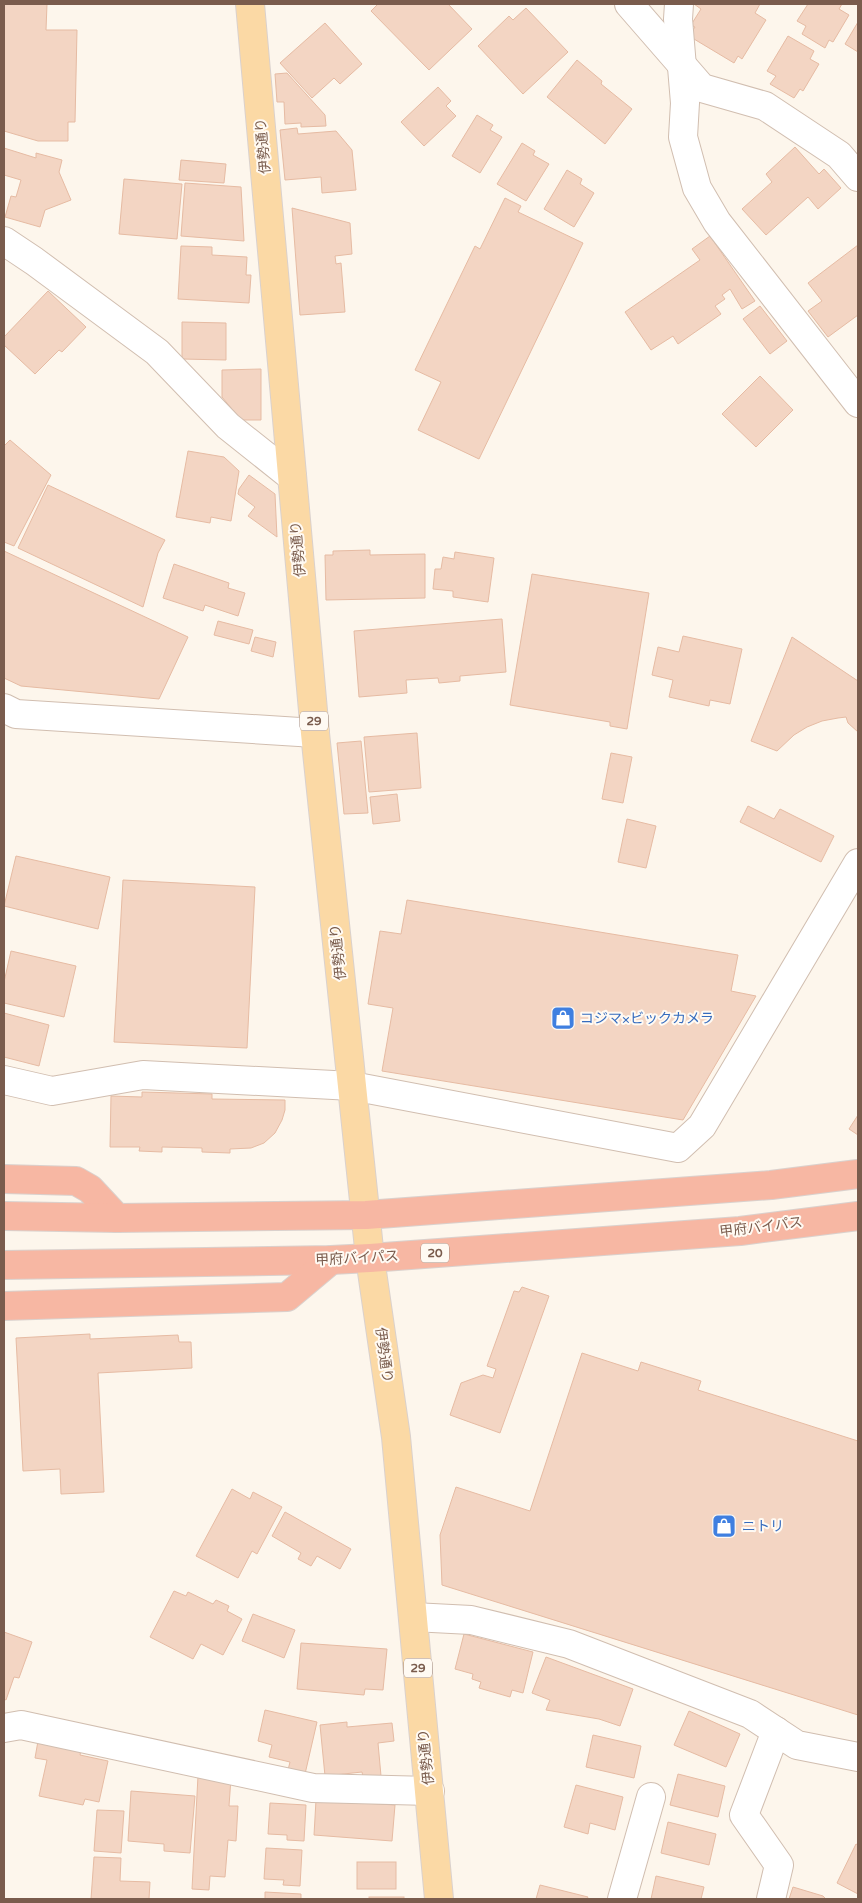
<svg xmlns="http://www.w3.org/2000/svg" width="862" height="1903" font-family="'Varela Round','Noto Sans JP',sans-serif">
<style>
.building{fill:#f3d5c3;stroke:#e6bba3}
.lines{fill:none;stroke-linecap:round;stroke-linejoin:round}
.minor-casing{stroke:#d1beb0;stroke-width:30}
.major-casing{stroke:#dad1cd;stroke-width:30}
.highway-casing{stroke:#dad1cd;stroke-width:30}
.minor{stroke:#fff;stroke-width:28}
.major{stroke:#fbd9a5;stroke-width:28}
.highway{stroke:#f7b7a3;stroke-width:28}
.labels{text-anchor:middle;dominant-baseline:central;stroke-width:4;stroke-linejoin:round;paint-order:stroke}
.shield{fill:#fffaf3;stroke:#a28b7f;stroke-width:1}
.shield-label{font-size:12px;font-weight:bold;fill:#7a5c4d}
.street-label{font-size:14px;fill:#7a5c4d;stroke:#fffaf3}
.shop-label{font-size:14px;fill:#366cbe;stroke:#fffaf3;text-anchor:start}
</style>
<rect width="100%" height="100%" fill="#fdf6ec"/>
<g class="building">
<path d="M 4,4 L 47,4 L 46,30 L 77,30 L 75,122 L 68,122 L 68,141 L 38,141 L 4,131 Z"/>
<path d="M 378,4 L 448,4 L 472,29 L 429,70 L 371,11 Z"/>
<path d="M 694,4 L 760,4 L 755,13 L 766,20 L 742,59 L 738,56 L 734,63 L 689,36 L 695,27 L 691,25 L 701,9 Z"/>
<path d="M 808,4 L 842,4 L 839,9 L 849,15 L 833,42 L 829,40 L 825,48 L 802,34 L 806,26 L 797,21 Z"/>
<path d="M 526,8 L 568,52 L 523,94 L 478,46 L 509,16 L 513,20 Z"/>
<path d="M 858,22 L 858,52 L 845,44 Z"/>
<path d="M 325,23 L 362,64 L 340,84 L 334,78 L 312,98 L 280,63 Z"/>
<path d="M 788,36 L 814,51 L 810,59 L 819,64 L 803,91 L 800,89 L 794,98 L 770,84 L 776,76 L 767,71 Z"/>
<path d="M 577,60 L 602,81 L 601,84 L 632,109 L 605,144 L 547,97 Z"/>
<path d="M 287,73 L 325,115 L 326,126 L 301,127 L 301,123 L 285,124 L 284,102 L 277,102 L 275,74 Z"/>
<path d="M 438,87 L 451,101 L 446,106 L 456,116 L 424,146 L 401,122 Z"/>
<path d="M 477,115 L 493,125 L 490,130 L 502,137 L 480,173 L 452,156 Z"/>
<path d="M 297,128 L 298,134 L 336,131 L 352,150 L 356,190 L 322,193 L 321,177 L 285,180 L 280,130 Z"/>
<path d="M 522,143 L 535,151 L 533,155 L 549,164 L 526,201 L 497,184 Z"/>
<path d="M 795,147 L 819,174 L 824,169 L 841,188 L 818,209 L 808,197 L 766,235 L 742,209 L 772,182 L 766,174 Z"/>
<path d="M 4,148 L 36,158 L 36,153 L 62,160 L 59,172 L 71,200 L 45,210 L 40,227 L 5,217 L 11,196 L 16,197 L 21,180 L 4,175 Z"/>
<path d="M 181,160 L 226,164 L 224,183 L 179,180 Z"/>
<path d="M 567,170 L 582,179 L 580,184 L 594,193 L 574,227 L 544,209 Z"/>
<path d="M 124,179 L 182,184 L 177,239 L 119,234 Z"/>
<path d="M 185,183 L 241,187 L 244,241 L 181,236 Z"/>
<path d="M 505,198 L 521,206 L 518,212 L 583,243 L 479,459 L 418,430 L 441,382 L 415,370 L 475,246 L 480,249 Z"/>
<path d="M 292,208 L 350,223 L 352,254 L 335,256 L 336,264 L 341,263 L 345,312 L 300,315 Z"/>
<path d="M 710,236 L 755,301 L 742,309 L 730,289 L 722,295 L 725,299 L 715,306 L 721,314 L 678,344 L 673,336 L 651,350 L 625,312 L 700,260 L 692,249 Z"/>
<path d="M 858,245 L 858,315 L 828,337 L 808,311 L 822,301 L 808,283 Z"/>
<path d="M 181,246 L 212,247 L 212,255 L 247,257 L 246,275 L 251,275 L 249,303 L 178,299 Z"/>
<path d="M 48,291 L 86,327 L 62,352 L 59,350 L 35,374 L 4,345 L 4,337 Z"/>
<path d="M 760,306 L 787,341 L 770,354 L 743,319 Z"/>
<path d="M 182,322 L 226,323 L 226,360 L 182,359 Z"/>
<path d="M 261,369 L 261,420 L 241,420 L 222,397 L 222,370 Z"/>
<path d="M 760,376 L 793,410 L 756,447 L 722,414 Z"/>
<path d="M 10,440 L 51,475 L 14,546 L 4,542 L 4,446 Z"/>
<path d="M 188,451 L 224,457 L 239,471 L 231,521 L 211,517 L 210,523 L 176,517 Z"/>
<path d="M 249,475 L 275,494 L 277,537 L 248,516 L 255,507 L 238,494 L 239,489 Z"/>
<path d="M 48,485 L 165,540 L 158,553 L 143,607 L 18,548 Z"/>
<path d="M 370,550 L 370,555 L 425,554 L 425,598 L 326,600 L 325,555 L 333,555 L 333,551 Z"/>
<path d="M 4,551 L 188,637 L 159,699 L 21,686 L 4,678 Z"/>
<path d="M 455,552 L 494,558 L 488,602 L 453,597 L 453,591 L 433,589 L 435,569 L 441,569 L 443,557 L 454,559 Z"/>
<path d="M 174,564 L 229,583 L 228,588 L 245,593 L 238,616 L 205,605 L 203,611 L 163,598 Z"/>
<path d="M 532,574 L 649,593 L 627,729 L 610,726 L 610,722 L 510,705 Z"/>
<path d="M 502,619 L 506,672 L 460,676 L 460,681 L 439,683 L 438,678 L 406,680 L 407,693 L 359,697 L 354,631 Z"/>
<path d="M 218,621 L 253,630 L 249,644 L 214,635 Z"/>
<path d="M 683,636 L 742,649 L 730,704 L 710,700 L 709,706 L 669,697 L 673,680 L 652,675 L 658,647 L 679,652 Z"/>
<path d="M 255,637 L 276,642 L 273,657 L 251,651 Z"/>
<path d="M 792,637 L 858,681 L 858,732 L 848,723 L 846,717 L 838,718 L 822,721 L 807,727 L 794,735 L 777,751 L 751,741 Z"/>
<path d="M 417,733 L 421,788 L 369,792 L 364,737 Z"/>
<path d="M 361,741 L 368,813 L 344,814 L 337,743 Z"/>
<path d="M 611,753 L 632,757 L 623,803 L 602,799 Z"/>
<path d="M 397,794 L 400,821 L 373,824 L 370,797 Z"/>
<path d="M 748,806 L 774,819 L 780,809 L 834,836 L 821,862 L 740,822 Z"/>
<path d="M 627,819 L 656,826 L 646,868 L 618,862 Z"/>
<path d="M 16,856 L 110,877 L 98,929 L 4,906 Z"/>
<path d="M 123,880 L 255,887 L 247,1048 L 114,1042 Z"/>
<path d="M 407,900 L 738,955 L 731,991 L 756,996 L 683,1120 L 382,1071 L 393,1008 L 368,1004 L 380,931 L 401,934 Z"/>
<path d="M 11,951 L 76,966 L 64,1017 L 4,1003 L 4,982 Z"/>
<path d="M 4,1013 L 49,1025 L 39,1066 L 4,1057 Z"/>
<path d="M 142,1092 L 212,1094 L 212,1099 L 285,1100 L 285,1110 L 282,1120 L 275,1133 L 264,1143 L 251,1148 L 230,1149 L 230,1153 L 202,1152 L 202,1148 L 162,1147 L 162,1152 L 139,1151 L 140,1147 L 110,1147 L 111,1096 L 142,1097 Z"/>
<path d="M 858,1115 L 858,1135 L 849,1129 Z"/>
<path d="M 522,1287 L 549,1296 L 500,1433 L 450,1415 L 461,1383 L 483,1375 L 493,1378 L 496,1369 L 487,1366 L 514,1291 L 519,1292 Z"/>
<path d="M 90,1334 L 90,1339 L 178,1335 L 179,1342 L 191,1342 L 192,1368 L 98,1373 L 104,1492 L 61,1494 L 60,1469 L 23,1471 L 16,1338 Z"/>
<path d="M 582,1353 L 638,1371 L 641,1362 L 701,1381 L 698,1390 L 858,1441 L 858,1715 L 442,1585 L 440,1535 L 456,1487 L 530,1511 Z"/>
<path d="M 232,1489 L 250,1499 L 253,1492 L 282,1507 L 257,1554 L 252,1551 L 238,1578 L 196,1556 Z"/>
<path d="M 285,1512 L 351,1549 L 340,1569 L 317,1556 L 311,1566 L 298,1559 L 301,1553 L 272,1536 Z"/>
<path d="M 174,1591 L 186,1596 L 188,1592 L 213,1604 L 216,1600 L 229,1606 L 227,1611 L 242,1619 L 223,1655 L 201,1644 L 193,1659 L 150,1637 Z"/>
<path d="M 253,1614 L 295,1630 L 284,1658 L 242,1641 Z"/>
<path d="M 4,1632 L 32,1642 L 19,1678 L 14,1677 L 6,1700 L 4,1699 Z"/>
<path d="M 464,1634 L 533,1652 L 523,1693 L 512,1690 L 510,1697 L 479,1688 L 481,1682 L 472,1679 L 473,1674 L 455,1669 Z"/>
<path d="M 301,1643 L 387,1649 L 383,1690 L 365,1689 L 364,1695 L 297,1689 Z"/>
<path d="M 546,1657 L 633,1689 L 620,1726 L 599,1719 L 546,1710 L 550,1700 L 532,1693 Z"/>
<path d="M 265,1710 L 317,1722 L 305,1774 L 288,1770 L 290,1762 L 269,1757 L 272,1745 L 258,1741 Z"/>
<path d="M 689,1711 L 740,1734 L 726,1767 L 674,1745 Z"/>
<path d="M 347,1722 L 347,1727 L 392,1723 L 394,1741 L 378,1743 L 381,1776 L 363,1777 L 362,1772 L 325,1776 L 320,1725 Z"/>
<path d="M 593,1735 L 641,1746 L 634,1778 L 586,1767 Z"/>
<path d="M 38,1741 L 81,1750 L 80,1755 L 108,1761 L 99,1802 L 85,1799 L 83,1805 L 39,1796 L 47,1760 L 35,1758 Z"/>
<path d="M 678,1774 L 725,1786 L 718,1817 L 670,1805 Z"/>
<path d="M 198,1776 L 231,1778 L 229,1806 L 238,1806 L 236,1841 L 228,1840 L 225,1877 L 210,1876 L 209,1890 L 192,1889 Z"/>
<path d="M 576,1785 L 623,1797 L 615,1830 L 590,1823 L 588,1834 L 564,1827 Z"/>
<path d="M 131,1791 L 195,1796 L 190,1853 L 164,1851 L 164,1844 L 128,1841 Z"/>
<path d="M 316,1800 L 395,1805 L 392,1841 L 314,1835 Z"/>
<path d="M 270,1803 L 306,1805 L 304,1841 L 287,1840 L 287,1835 L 268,1834 Z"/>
<path d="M 97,1810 L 124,1811 L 121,1853 L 94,1851 Z"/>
<path d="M 668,1822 L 716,1834 L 709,1865 L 661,1853 Z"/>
<path d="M 856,1844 L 858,1845 L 858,1894 L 837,1883 Z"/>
<path d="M 266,1848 L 302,1850 L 300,1886 L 283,1885 L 284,1880 L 264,1879 Z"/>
<path d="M 94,1857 L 121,1858 L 120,1881 L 150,1882 L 149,1899 L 91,1899 Z"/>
<rect x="357" y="1862" width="39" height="27"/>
<path d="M 656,1876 L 704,1887 L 701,1899 L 651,1899 Z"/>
<path d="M 540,1885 L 588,1897 L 587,1899 L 536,1899 Z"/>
<path d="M 793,1887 L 823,1896 L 826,1899 L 789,1899 Z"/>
<path d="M 265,1892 L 301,1894 L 301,1899 L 265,1899 Z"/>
<rect x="369" y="1897" width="35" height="2"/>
</g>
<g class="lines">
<g class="minor-casing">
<g id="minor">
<path d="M 629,4 L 702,88 L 765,106 L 839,155 L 858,177"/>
<path d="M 679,4 L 678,19 L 685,103 L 683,137 L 697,188 L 717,222 L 858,403"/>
<path d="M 4,241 L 34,261 L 157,352 L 228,426 L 292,477"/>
<path d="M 4,708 L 16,714 L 315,733"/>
<path d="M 4,1080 L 52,1091 L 143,1075 L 352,1086 L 678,1148 L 702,1126 L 858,863"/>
<path d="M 413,1617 L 471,1620 L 569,1644 L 750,1714 L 797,1745 L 858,1757"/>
<path d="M 4,1728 L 21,1725 L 313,1788 L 430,1791"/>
<path d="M 622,1899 L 651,1797"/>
<path d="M 771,1899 L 779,1865 L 744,1815 L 776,1731"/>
</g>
</g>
<g class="major-casing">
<path id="major" d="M 250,4 L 315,733 L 370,1258 L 396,1437 L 439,1899"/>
</g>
<g class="highway-casing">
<g id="highway">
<path d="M 4,1179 L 76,1181 L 90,1189 L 117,1218"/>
<path d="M 4,1216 L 117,1218 L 366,1215 L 771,1185 L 858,1174"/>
<path d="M 4,1265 L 331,1260 L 370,1258 L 740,1231 L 858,1216"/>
<path d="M 4,1306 L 287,1297 L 331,1260"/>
</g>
</g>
<use href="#minor" class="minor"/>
<use href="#major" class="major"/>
<use href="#highway" class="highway"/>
</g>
<defs>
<g id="shop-square" transform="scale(1.25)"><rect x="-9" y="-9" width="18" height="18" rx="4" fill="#3f7fe0" stroke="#fffaf3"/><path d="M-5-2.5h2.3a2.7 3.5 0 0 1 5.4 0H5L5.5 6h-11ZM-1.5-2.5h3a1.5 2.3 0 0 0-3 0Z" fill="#fff"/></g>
</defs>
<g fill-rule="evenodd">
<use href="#shop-square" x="563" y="1018"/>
<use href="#shop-square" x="724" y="1526"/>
</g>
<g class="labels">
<g class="shield">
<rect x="300" y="711.5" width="28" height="19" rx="4"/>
<rect x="421" y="1243.5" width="28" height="19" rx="4"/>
<rect x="404" y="1658.5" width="28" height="19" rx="4"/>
</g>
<g class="shield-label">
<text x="314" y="721">29</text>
<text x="435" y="1253">20</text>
<text x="418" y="1668">29</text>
</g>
<g class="street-label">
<text transform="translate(263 146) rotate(-95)">伊勢通り</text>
<text transform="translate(298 549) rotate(-95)">伊勢通り</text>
<text transform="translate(338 952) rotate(-96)">伊勢通り</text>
<text transform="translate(761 1227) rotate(-7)">甲府バイパス</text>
<text transform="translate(357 1258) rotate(-3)">甲府バイパス</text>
<text transform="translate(384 1355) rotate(82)">伊勢通り</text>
<text transform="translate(426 1757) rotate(-96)">伊勢通り</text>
</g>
<g class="shop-label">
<text x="580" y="1018">コジマ×ビックカメラ</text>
<text x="742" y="1526">ニトリ</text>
</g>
</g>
<rect width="862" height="1903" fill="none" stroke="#7a5c4d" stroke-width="10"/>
</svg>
